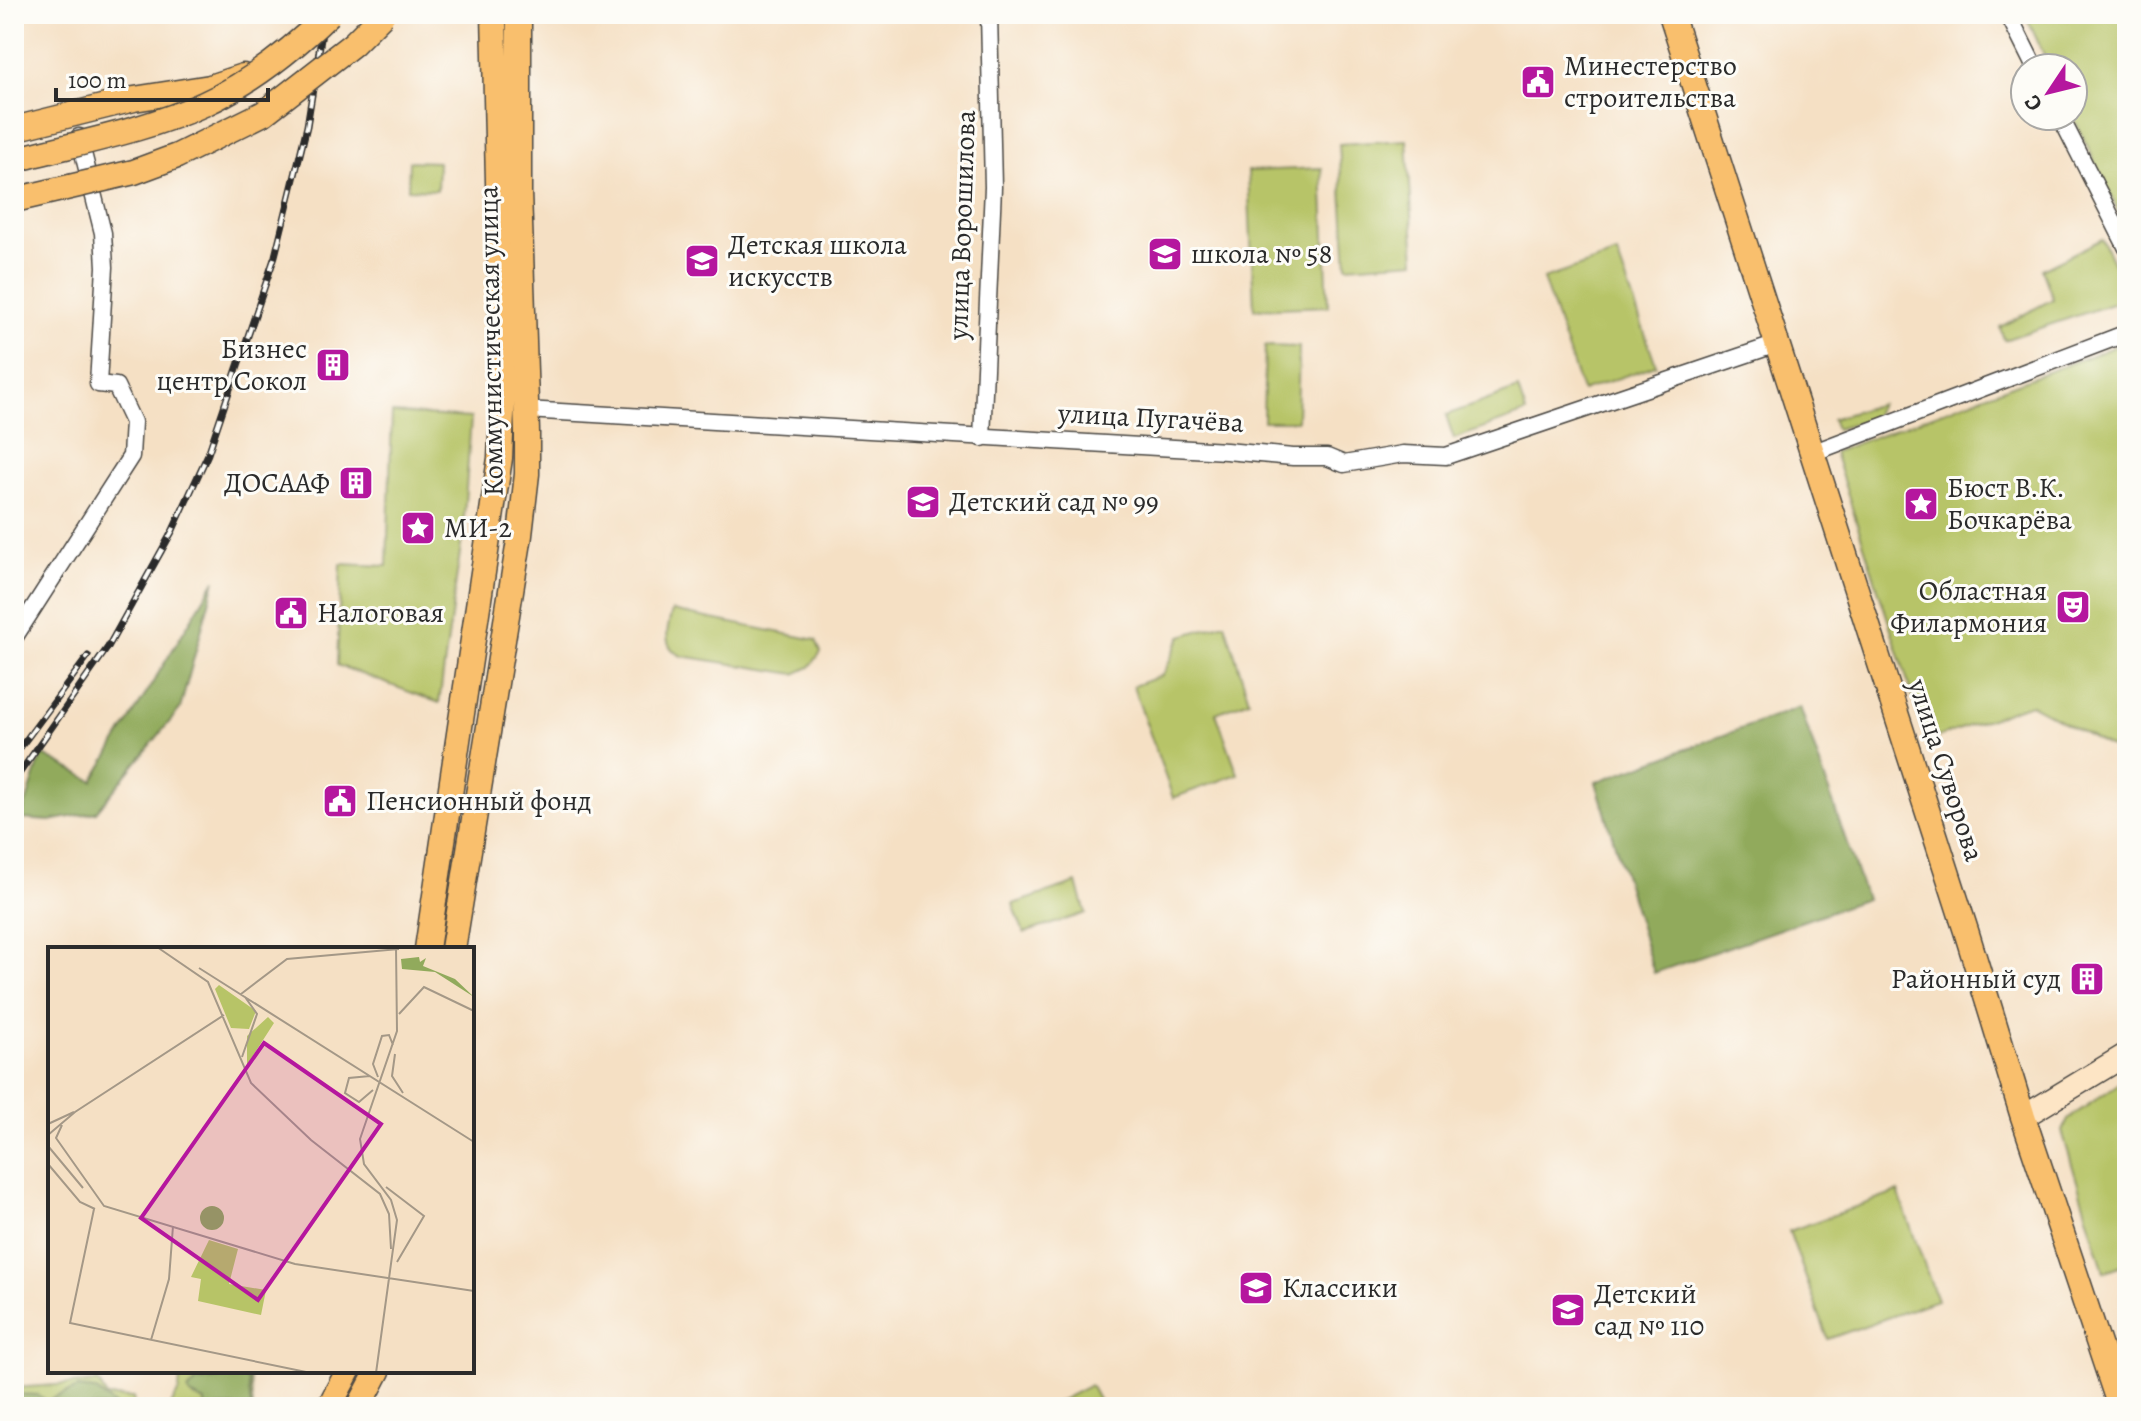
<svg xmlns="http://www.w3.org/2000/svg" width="2141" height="1421" font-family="Alegreya,serif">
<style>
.green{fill:#b7c467;stroke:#717849;stroke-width:2}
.forest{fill:#91aa5c;stroke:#5e6a44;stroke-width:2}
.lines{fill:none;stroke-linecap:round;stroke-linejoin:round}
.street-casing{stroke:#494642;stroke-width:19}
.secondary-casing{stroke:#494642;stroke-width:25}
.primary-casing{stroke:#494642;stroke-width:27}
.street{stroke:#fff;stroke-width:16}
.secondary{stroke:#fde5c5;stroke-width:22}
.primary{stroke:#f9bf6d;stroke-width:24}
.rail-casing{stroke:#2b2b2b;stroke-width:7}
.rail{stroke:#fdfcf7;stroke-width:4;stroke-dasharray:12;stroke-linecap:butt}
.primary-bridge-casing{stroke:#494642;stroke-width:27;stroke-linecap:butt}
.primary-bridge{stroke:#f9bf6d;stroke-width:24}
.labels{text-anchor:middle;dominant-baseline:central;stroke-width:6;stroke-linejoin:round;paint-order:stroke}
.poi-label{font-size:28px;fill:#2b2b2b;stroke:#fdfcf7;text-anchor:start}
.street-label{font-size:28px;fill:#2b2b2b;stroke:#fdfcf7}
.inset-road{fill:none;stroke:#a49887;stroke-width:2}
.view{fill:#b5179e;fill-opacity:0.15;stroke:#b5179e;stroke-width:4}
.inset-edge{fill:none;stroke:#2b2b2b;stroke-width:4}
</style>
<rect width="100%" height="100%" fill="#fdfcf7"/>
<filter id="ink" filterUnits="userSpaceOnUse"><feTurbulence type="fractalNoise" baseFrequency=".0125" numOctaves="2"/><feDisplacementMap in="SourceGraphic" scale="16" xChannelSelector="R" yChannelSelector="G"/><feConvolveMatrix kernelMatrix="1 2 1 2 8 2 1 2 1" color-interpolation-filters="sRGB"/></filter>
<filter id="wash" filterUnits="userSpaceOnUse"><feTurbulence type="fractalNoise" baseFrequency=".006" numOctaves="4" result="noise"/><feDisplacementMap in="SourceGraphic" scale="32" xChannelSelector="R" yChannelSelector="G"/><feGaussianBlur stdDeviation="1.8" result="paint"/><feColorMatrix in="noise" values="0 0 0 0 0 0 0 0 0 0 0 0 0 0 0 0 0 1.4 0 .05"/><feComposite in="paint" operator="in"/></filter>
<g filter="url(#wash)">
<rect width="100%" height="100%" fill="#f5e0c4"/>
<g class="green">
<path d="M 2025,14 L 2127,14 L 2127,230 L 2073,116 L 2073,68 L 2050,68 Z"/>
<path d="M 1407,140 L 1415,261 L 1347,266 L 1339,144 Z"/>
<path d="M 409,161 L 438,162 L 437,190 L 408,189 Z"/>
<path d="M 1322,168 L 1328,306 L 1254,309 L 1248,171 Z"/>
<path d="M 2102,239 L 2127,290 L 2127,299 L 2004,340 L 2000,327 L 2053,299 L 2042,269 Z"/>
<path d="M 1617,254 L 1656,365 L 1582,391 L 1543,279 Z"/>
<path d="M 2127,342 L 2127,744 L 2112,748 L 2030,704 L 1927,741 L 1834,452 Z"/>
<path d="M 1265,346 L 1299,347 L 1297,421 L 1263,421 Z"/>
<path d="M 1518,389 L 1526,413 L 1454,439 L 1446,415 Z"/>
<path d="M 1880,404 L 1873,419 L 1836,429 L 1832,419 Z"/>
<path d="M 392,413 L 471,418 L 463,531 L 439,703 L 337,665 L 341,564 L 387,566 Z"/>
<path d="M 672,611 L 816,640 L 821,652 L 810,667 L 795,674 L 682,656 C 661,647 667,629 672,611 Z"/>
<path d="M 1225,623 L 1249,700 L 1216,713 L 1238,774 L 1173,798 L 1133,686 L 1163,675 L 1181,636 Z"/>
<path d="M 1077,883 L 1086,913 L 1024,933 L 1013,904 Z"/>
<path d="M 2127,1078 L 2127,1263 L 2104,1272 L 2062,1131 L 2068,1119 Z"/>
<path d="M 1898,1192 L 1937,1300 L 1828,1339 L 1789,1231 Z"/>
<path d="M 249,1371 L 253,1407 L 170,1407 L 179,1391 L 180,1377 Z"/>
<path d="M 98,1382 L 107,1397 L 133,1398 L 135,1407 L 14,1407 L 14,1388 Z"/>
<path d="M 1090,1385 L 1102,1407 L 1048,1407 Z"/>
</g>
<g class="forest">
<path d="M 215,580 L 180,709 L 96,812 L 50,821 L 21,819 L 42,754 L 93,781 Z"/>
<path d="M 1800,707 L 1866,899 L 1654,973 L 1596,782 Z"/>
<path d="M 241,1375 L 248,1381 L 251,1407 L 205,1407 L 205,1402 L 190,1395 L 188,1391 L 196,1382 Z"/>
<path d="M 78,1388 L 95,1390 L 117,1407 L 14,1407 L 14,1394 L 38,1395 L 47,1401 Z"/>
</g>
</g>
<g filter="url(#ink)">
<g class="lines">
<g class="street-casing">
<g id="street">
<path d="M 2008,14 L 2035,68"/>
<path d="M 2060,116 L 2127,248"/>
<path d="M 526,410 L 1226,451 L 1293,457 L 1327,457 L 1344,464 L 1403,454 L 1446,456 L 1777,344"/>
<path d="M 982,438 L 993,187 L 989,14"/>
<path d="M 1812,453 L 2127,333"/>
<path d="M 14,638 L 131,456 L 133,422 L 116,386 L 98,384 L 105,267 L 103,233 L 79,137"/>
</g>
</g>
<g class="secondary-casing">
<path id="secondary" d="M 2023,1117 L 2127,1054"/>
</g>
<g class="primary-casing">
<g id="primary">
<path d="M 1671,14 L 1967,934 L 2023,1117 L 2120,1407"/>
<path d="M 14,129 L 134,99 L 210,87 L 243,76"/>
<path d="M 427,949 L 500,458 L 503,391 L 494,14"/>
<path d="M 453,949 L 520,535 L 527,474 L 527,432 L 519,192 L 519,14"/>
<path d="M 329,1407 L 348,1371"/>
<path d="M 359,1407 L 378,1371"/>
</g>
</g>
<use href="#street" class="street"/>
<use href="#secondary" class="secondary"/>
<use href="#primary" class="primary"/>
<g class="rail-casing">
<g id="rail">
<path d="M 14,756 L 88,656"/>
<path d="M 14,781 L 108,647 L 173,530 L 208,454 L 275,256 L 307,126 L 325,14"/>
</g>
</g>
<use href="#rail" class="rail"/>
<g class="primary-bridge-casing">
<g id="primary-bridge">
<path d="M 14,160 C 77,143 145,131 204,104 C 250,83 292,50 329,14"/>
<path d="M 14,200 L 134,172 L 177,156 L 264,113 L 353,44 L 383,14"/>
</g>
</g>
<use href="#primary-bridge" class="primary-bridge"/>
</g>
</g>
<defs>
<g id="civic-square" transform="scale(1.8)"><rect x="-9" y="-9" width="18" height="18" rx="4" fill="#b5179e" stroke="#fdfcf7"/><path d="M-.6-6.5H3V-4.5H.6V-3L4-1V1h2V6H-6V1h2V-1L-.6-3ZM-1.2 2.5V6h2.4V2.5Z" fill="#fff"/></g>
<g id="school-square" transform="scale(1.8)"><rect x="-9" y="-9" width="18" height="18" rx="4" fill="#b5179e" stroke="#fdfcf7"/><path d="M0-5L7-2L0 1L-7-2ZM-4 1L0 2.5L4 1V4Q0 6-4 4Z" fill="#fff"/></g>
<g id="building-square" transform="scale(1.8)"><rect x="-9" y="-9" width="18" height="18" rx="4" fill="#b5179e" stroke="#fdfcf7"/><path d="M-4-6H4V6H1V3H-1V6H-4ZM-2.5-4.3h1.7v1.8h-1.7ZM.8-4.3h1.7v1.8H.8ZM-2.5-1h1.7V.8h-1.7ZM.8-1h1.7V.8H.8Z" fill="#fff"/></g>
<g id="sight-square" transform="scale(1.8)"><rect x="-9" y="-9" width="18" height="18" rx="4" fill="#b5179e" stroke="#fdfcf7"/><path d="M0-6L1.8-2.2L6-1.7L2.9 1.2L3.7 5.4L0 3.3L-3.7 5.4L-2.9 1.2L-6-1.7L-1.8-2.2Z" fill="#fff"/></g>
<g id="theatre-square" transform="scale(1.8)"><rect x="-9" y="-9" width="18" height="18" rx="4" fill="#b5179e" stroke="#fdfcf7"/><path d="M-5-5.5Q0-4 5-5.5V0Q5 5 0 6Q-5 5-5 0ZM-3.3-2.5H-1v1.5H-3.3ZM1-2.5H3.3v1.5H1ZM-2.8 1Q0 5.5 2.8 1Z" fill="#fff"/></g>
</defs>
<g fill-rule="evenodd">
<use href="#civic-square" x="1538" y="82"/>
<use href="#school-square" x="1165" y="254"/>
<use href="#school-square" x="702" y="261"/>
<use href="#building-square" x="333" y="365"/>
<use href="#building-square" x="356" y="483"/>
<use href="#school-square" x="923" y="502"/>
<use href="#sight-square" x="1921" y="504"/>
<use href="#sight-square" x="418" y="528"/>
<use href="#theatre-square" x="2073" y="607"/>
<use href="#civic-square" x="291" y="613"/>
<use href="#civic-square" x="340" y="801"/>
<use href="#building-square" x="2087" y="979"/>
<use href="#school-square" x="1256" y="1288"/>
<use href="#school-square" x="1568" y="1310"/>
</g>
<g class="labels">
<g class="poi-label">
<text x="1564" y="66">Минестерство<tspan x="1564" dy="32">строительства</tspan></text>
<text x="728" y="245">Детская школа<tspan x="728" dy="32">искусств</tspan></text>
<text x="1191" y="254">школа № 58</text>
<text x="307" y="349" text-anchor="end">Бизнес<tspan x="307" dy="32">центр Сокол</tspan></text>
<text x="330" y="483" text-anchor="end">ДОСААФ</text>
<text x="1947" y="488">Бюст В.К.<tspan x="1947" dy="32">Бочкарёва</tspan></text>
<text x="949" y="502">Детский сад № 99</text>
<text x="444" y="528">МИ-2</text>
<text x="2047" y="591" text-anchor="end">Областная<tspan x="2047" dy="32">Филармония</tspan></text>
<text x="317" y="613">Налоговая</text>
<text x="366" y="801">Пенсионный фонд</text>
<text x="2061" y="979" text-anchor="end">Районный суд</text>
<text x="1282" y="1288">Классики</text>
<text x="1594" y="1294">Детский<tspan x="1594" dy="32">сад № 110</tspan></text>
</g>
<g class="street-label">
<text transform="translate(962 225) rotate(-88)">улица Ворошилова</text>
<text transform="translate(491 341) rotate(-91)">Коммунистическая улица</text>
<text transform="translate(1151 418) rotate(3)">улица Пугачёва</text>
<text transform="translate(1946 770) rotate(72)">улица Суворова</text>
</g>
</g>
<g transform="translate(48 947)">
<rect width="426" height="426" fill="#f5e0c4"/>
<path d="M 171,38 L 208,64 L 201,82 L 183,81 L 167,42 ZM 220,70 L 226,76 L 199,118 L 199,89 ZM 161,293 L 190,302 L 181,337 L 218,343 L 213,368 L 150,354 L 153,332 L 143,330 Z" fill="#b7c467"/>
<path d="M 371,10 L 372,15 L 378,11 L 375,19 L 407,32 L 426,50 L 387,25 L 354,22 L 353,12 ZM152 271a12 12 0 1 1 24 0a12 12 0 1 1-24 0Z" fill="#91aa5c"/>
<path class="inset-road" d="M 109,0 L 160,35 L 203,136 L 263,193 L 332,247 L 341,267 L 343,302M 151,21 L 426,195M 193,47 L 239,12 L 351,2M 351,67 L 376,40 L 426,64M 347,107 L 344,129 L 355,146M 194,110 L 209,67 L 197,50M 322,129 L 301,131 L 297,146 L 311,155 L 325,143M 330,130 L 325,117 L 334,89 L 341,88 L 345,98M 0,177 L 26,165M 14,178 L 8,191 L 56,259 L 247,317 L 426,344M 0,188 L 27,165 L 176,68M 0,199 L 35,241M 0,217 L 32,255 L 47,262M 338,240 L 376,269 L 349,315M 46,262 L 22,376 L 263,426M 103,393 L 121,332 L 125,279M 328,426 L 349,273 L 343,253 L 316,217 L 312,192 L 349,84 L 348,0"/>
<path class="view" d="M 216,96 L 333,177 L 210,353 L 93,271 Z"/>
<rect width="426" height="426" class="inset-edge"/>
</g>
<rect width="2141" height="1421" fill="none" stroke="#fdfcf7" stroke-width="48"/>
<g transform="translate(2049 92) rotate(235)"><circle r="38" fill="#fdfcf7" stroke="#a9a8a5" stroke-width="2"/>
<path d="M0-6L14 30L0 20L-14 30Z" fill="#b5179e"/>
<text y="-12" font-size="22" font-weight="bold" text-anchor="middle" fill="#2b2b2b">С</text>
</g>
<path d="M56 88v12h212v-12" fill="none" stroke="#2b2b2b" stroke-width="4"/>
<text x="68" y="88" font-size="24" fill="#2b2b2b" stroke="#fdfcf7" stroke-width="6" paint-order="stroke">100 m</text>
</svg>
